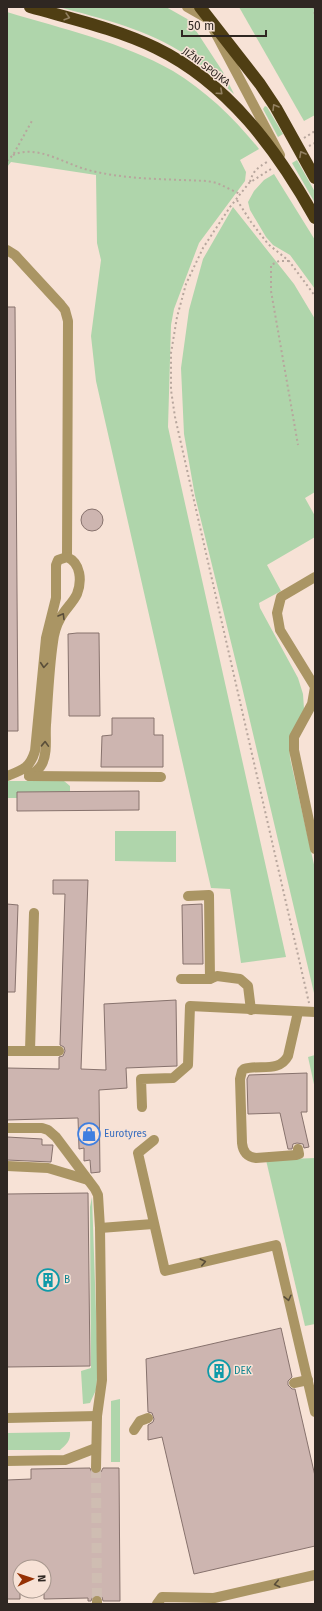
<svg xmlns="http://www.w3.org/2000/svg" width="322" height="1611" font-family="'Fira Sans',sans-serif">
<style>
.green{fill:#afd5ab}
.building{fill:#cdb5b0;stroke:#87726d}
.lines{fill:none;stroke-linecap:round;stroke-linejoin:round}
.minor-tunnel{stroke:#cfbdb2;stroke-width:10;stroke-dasharray:10 5;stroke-linecap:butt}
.path{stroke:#b7a69d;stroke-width:2;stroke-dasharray:2 3;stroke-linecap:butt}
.minor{stroke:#aa9564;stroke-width:10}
.highway{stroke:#4f3e13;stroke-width:12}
.oneway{stroke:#928061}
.oneway2{stroke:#5a4e39}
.labels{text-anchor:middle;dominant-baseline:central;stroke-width:3;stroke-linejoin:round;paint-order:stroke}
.street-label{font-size:10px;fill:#2f2722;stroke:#f7e2d6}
.shop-label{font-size:10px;fill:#366cbe;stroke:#f7e2d6;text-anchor:start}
.culture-label{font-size:10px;fill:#0d838f;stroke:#f7e2d6;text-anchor:start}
</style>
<rect width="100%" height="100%" fill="#f7e2d6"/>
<g class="green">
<path d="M 58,7 L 166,7 L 189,20 L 223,72 L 234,94 C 219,80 203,67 186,55 C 149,30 101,18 58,7 Z"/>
<path d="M 239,7 L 315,7 L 315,115 L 304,121 Z"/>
<path d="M 7,12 C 63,29 122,42 173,71 C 206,91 235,119 259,149 L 240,160 L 246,172 L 245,181 L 199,243 L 174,309 L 171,325 L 168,427 L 286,957 L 241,963 L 230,889 L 211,888 L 96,381 L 91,336 L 101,260 L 97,243 L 96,175 L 11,162 L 7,167 Z"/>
<path d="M 265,106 L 267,107 L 283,134 L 278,137 L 263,109 Z"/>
<path d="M 297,160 L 315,192 L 315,203 L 292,163 Z"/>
<path d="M 274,174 L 315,240 L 315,289 L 290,255 L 273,245 L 266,237 L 250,210 L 248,202 L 254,191 L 264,180 Z"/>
<path d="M 233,207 L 294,284 L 315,319 L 315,492 L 305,498 L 315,516 L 315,537 L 267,565 L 281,591 L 259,603 L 260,608 L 298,678 L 303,694 L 304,709 L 289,739 L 290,758 L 315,869 L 315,993 L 314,993 L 242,687 L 195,496 L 184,434 L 181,368 L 189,310 L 203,259 Z"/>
<path d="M 7,781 L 64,781 L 70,786 L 70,792 L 17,792 L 17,798 L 7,798 Z"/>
<path d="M 115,831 L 176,831 L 176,862 L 115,861 Z"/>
<path d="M 315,1055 L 315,1089 L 308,1057 Z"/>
<path d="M 315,1158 L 315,1324 L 305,1326 L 266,1160 Z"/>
<path d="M 92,1197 L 98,1369 L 96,1390 L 90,1403 L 83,1404 L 81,1371 L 91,1368 L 90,1207 Z"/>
<path d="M 120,1399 L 120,1462 L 111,1462 L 111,1401 Z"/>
<path d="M 70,1432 C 71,1440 66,1445 60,1450 L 7,1450 L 7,1433 Z"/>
</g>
<g class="building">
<path d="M 7,307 L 15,307 L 18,731 L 7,731 Z"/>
<circle cx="92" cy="520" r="11"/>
<path d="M 77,633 L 99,633 L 100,716 L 69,716 L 68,634 Z"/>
<path d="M 112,718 L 154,718 L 154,735 L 163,735 L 163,767 L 101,767 L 102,736 L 112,735 Z"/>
<path d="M 139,791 L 139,810 L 17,811 L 17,792 Z"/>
<path d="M 53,880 L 88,880 L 81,1069 L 106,1070 L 104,1004 L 176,1000 L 177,1066 L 126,1068 L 127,1088 L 99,1090 L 100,1172 L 91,1173 L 90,1160 L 84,1161 L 84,1148 L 79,1149 L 78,1118 L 7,1120 L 7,1068 L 59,1069 L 59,1057 L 63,1056 L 65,1051 L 64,1047 L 60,1045 L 65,894 L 53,894 Z"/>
<path d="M 7,904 L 18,905 L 15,992 L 7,992 Z"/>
<path d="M 202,904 L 203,964 L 183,964 L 182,905 Z"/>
<path d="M 307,1073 L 307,1112 L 301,1112 L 309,1147 L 304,1148 L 303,1144 L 297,1143 L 293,1144 L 292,1149 L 288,1149 L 280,1113 L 248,1114 L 247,1079 L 249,1075 Z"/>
<path d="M 7,1137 L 42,1139 L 42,1145 L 53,1145 L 51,1162 L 7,1160 Z"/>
<path d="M 88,1193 L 90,1366 L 7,1367 L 7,1194 Z"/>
<path d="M 281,1328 L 292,1377 L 288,1381 L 288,1385 L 292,1389 L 295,1389 L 315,1476 L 315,1546 L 194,1574 L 162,1437 L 148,1440 L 148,1425 L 153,1422 L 154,1419 L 152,1413 L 148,1412 L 146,1359 Z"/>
<path d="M 90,1468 L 92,1473 L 96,1474 L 101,1472 L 103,1468 L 119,1468 L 120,1601 L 103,1601 L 102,1597 L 97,1595 L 93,1596 L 91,1601 L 88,1601 L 88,1598 L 44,1599 L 44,1567 L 20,1567 L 20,1599 L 7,1599 L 7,1480 L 31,1479 L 31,1469 Z"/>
</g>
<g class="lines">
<path class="minor-tunnel" d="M 96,1468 L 97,1601"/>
<g class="path">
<path d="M 314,7 L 315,18"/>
<path d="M 304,138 L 315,131"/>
<path d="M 309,146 L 315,143"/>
<path d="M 13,155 C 37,144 65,164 88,170 C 127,180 168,179 207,181 L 217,183 L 240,194"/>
<path d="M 7,161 L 13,155 L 33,119"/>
<path d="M 271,169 L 249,183 L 230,207 L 203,248 L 186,284 L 177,317 L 171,353 L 171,390 L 175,417 L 200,527 L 309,1003"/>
<path d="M 250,182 C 253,171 257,168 267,162"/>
<path d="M 237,200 L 251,222 L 268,244 L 289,261 L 315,296"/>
<path d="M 289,261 L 279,261 L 271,265 L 271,291 L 298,445"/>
</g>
<g class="minor">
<path d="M 187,7 L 208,19 L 280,155"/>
<path d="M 7,250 L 15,255 L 61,305 L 65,310 L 68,321 L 67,557"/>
<path d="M 315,577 L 281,597 L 277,613 L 280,630 L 315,687 L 312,704 L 294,737 L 294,750 L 315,849"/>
<path d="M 7,776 C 23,770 30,768 35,751 L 46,638 L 56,598 L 56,565 L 58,560 L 67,557 C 81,563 82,581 77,594 C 73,603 64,610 60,619 C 56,626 54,634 53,642 C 49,669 48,697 46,725 C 45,737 48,752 42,764 C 39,770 34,773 29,776"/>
<path d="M 29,776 L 161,777"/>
<path d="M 188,896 L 209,895 L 210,979"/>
<path d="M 181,979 L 210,979 L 217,976 L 240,979 L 248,986 L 251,1010"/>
<path d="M 298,1012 L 288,1056 C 279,1073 259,1064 244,1069 L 242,1071 L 240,1079 L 242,1143 C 243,1152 247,1157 256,1158 L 296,1155 L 299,1154 L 298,1149"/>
<path d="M 7,1051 L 59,1051"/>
<path d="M 30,1051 L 34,913"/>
<path d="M 142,1107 L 141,1079 L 173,1078 L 188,1065 L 190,1006 L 315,1012"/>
<path d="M 7,1128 L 42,1128 L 48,1130 L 56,1137 L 95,1189 L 98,1195 L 100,1228 L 102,1380 L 97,1416 L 96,1468"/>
<path d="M 154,1140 L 138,1153 L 165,1271 L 276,1245 L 315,1412"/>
<path d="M 7,1166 L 48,1168 L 88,1180"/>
<path d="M 100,1228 L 153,1224"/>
<path d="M 294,1383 L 308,1380"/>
<path d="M 7,1418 L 97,1416"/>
<path d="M 134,1430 L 140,1421 L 148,1418"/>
<path d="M 7,1461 L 65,1460 L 96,1448"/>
<path d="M 97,1601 L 97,1604"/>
<path d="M 157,1604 L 162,1597 L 214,1598 L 315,1575"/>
</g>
<g class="highway">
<path d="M 30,7 C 72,19 117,29 156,48 C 228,83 277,150 315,218"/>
<path d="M 200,7 L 260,84 L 276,108 L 315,178"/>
</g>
</g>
<defs><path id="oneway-chevron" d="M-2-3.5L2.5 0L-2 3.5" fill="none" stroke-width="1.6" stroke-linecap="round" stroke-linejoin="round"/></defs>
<g class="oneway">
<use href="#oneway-chevron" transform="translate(67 17) rotate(16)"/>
<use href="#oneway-chevron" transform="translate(220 92) rotate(42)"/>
<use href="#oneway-chevron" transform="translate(275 107) rotate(-121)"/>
<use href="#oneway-chevron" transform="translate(302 154) rotate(-119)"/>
</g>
<g class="oneway2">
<use href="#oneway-chevron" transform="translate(62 616) rotate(-59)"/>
<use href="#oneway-chevron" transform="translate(44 665) rotate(95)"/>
<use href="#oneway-chevron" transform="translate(45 744) rotate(-88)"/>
<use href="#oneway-chevron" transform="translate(203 1262) rotate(-13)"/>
<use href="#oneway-chevron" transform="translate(288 1298) rotate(77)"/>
<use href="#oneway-chevron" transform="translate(277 1584) rotate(167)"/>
</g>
<defs>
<g id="shop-ring" transform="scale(1.15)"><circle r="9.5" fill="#f7e2d6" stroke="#3f7fe0" stroke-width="1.5"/><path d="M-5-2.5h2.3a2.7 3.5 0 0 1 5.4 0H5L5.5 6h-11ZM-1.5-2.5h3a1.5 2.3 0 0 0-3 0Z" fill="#3f7fe0"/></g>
<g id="building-ring" transform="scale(1.15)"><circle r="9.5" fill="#f7e2d6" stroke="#0f9aa8" stroke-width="1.5"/><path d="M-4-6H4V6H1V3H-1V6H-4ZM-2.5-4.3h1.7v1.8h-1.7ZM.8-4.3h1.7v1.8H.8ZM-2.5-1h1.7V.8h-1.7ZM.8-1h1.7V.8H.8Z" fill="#0f9aa8"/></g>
</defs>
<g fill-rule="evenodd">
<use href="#shop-ring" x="89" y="1134"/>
<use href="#building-ring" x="48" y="1280"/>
<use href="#building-ring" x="219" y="1371"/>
</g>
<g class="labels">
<g class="street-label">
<text transform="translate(206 67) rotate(37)">JIŽNÍ SPOJKA</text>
</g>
<g class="shop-label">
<text x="104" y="1134">Eurotyres</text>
</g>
<g class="culture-label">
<text x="64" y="1280">B</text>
<text x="234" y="1371">DEK</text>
</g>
</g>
<rect width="322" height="1611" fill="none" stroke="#2f2722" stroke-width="16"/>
<g transform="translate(32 1579) rotate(87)"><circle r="19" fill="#f7e2d6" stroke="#a7978e"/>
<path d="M0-3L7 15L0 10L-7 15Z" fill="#953003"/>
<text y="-6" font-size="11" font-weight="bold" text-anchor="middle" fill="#2f2722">N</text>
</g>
<path d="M182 30v6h84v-6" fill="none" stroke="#2f2722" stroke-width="2"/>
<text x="188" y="30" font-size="12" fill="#2f2722" stroke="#f7e2d6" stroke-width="3" paint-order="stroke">50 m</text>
</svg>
